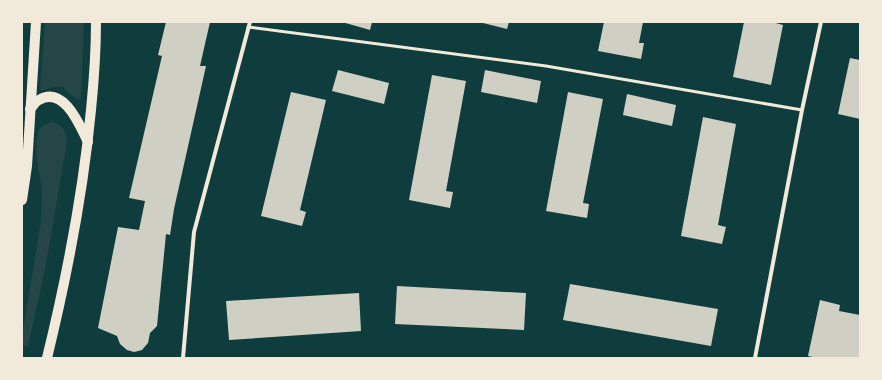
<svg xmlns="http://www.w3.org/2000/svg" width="882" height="380" font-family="'Asap Condensed',sans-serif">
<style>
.green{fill:#244646}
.building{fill:#cfcfc3}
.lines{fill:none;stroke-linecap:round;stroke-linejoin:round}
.service{stroke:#f1e9da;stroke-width:3}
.minor{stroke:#f1e9da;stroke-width:4}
.primary{stroke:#f1e9da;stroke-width:10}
</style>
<rect width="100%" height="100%" fill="#0f3d3e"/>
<g class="green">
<path d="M 45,22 L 84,22 L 81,99 C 73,99 68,92 63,87 L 54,87 L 40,91 Z"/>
<path d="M 53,122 C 64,126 66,131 67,142 L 46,264 L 28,347 L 22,345 L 22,336 L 41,221 L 42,189 L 37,162 L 36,142 L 38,131 L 45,124 Z"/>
</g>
<g class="building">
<path d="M 166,22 L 210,22 L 200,66 L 206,66 L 174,209 L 170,235 L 166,234 L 157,326 L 150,333 L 148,343 L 142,350 L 134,352 L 127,350 L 120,344 L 117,336 L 98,328 L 118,227 L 139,230 L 145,201 L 129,198 L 162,56 L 158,55 Z"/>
<path d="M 342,22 L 372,22 L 370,30 Z"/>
<path d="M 479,22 L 509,22 L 507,29 Z"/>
<path d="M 604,22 L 643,22 L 639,43 L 644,43 L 641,59 L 598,51 Z"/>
<path d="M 744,22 L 772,22 L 783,25 L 771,85 L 733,77 Z"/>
<path d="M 850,58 L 860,60 L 860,119 L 838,114 Z"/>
<path d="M 338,70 L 389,83 L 384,104 L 332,91 Z"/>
<path d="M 485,70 L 541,81 L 537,103 L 481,92 Z"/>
<path d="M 432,75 L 466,81 L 446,191 L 453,192 L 450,208 L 409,200 Z"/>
<path d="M 291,92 L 326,100 L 300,210 L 306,212 L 302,226 L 261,216 Z"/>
<path d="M 568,92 L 603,99 L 583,203 L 589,204 L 587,218 L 546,211 Z"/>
<path d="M 627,94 L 676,105 L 672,126 L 623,115 Z"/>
<path d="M 703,117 L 736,124 L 718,225 L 726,227 L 722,244 L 681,236 Z"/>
<path d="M 570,284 L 718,309 L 711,346 L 563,320 Z"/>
<path d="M 397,286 L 526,293 L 524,330 L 395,324 Z"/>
<path d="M 359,293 L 361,331 L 229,340 L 226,301 Z"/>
<path d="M 820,300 L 840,305 L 839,311 L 860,315 L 860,358 L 817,358 L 808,356 Z"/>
</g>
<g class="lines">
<path class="service" d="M 248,27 L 546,66 L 802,110"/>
<g class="minor">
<path d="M 183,358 L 194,232 L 250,22"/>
<path d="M 755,358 L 802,110 L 821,22"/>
</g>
<g class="primary">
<path d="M 30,109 C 33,106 36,101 39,100 C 64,85 80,126 88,142"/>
<path d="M 22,200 L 27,166 L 36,22"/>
<path d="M 47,358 C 67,276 83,194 91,110 C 94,80 96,52 96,22"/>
</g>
</g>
<rect width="882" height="380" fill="none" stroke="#f1e9da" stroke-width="46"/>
</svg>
